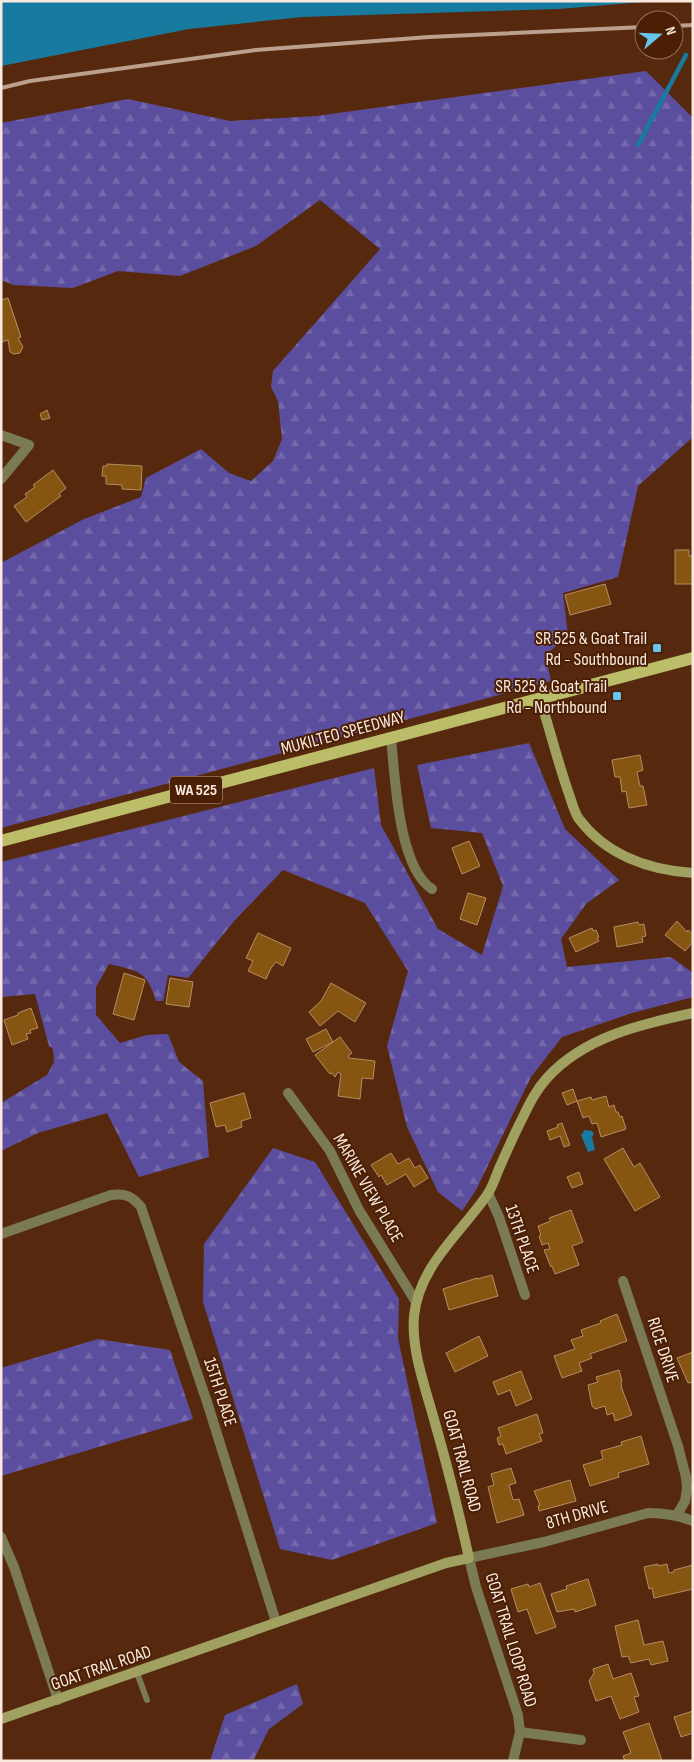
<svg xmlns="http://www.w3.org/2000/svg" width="694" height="1762" font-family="'Sofia Sans Condensed',sans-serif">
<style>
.forest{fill:url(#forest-firs)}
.water{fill:#187a9e}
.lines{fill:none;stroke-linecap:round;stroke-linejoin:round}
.stream{stroke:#187a9e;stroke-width:4.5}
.building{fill:#865512;stroke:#b58e62}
.lane{stroke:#7a7b54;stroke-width:6}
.street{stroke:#7a7b54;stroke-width:10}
.secondary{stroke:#a0a061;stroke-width:10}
.primary{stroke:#bcbd69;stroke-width:12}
.rail{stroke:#bb9f8f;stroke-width:4}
.poi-dot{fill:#65c5ee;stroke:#4a1f03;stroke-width:2}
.labels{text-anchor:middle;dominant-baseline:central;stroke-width:4;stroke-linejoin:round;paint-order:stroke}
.shield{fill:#4a1f03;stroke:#c6ac9e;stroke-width:1}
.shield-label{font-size:16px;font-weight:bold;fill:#fbe9e0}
.poi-label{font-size:18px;fill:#fbe9e0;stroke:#4a1f03;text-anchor:end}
.street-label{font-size:18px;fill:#fbe9e0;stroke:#4a1f03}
</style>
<defs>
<pattern id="forest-firs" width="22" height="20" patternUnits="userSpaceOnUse" patternTransform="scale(1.25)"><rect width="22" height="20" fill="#5c4e9e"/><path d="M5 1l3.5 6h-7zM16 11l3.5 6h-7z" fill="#7468ab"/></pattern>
</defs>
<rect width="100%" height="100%" fill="#56290e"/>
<g class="forest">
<path d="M 646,71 L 692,117 L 693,116 L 693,437 L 638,486 L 618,577 L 563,593 L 568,636 L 545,655 L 551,681 L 1,828 L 1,563 L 84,519 L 141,497 L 146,478 L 201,449 L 229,473 L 251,481 L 273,461 L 282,439 L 278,401 L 271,387 L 273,371 L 380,249 L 320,200 L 256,246 L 180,276 L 118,271 L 73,288 L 14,285 L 1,280 L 1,123 L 128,99 L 230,121 L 316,116 Z"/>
<path d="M 529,743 L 565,829 L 619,880 L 586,904 L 561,939 L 567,967 L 671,957 L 693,973 L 693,997 L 632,1013 L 562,1037 L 531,1077 L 476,1190 L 462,1211 L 438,1192 L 407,1127 L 387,1046 L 408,971 L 365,903 L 283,870 L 235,920 L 188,978 L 168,975 L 163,1001 L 156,1001 C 147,970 138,971 109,964 L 96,987 L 96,1015 L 120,1043 L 147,1035 L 168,1034 L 179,1062 L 203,1081 L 209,1157 L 139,1177 L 107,1113 L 38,1133 L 1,1151 L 1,1103 L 47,1075 L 54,1062 L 53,1049 L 49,1046 L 35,994 L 1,997 L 1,862 L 374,768 L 381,825 L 438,929 L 482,955 L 503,886 L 482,833 L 431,828 L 417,765 Z"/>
<path d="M 273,1148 L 315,1162 L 399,1299 L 398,1338 L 437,1523 L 332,1560 L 280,1549 L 203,1302 L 204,1244 Z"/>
<path d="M 98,1339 L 170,1350 L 193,1419 L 1,1476 L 1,1368 Z"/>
<path d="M 297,1684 L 303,1704 L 269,1729 L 253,1761 L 210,1761 L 225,1715 Z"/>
</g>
<g class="water">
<path d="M 1,1 L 655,1 L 559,9 L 302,17 L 189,29 L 1,66 Z"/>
<path d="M 585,1130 L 592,1131 L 594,1134 L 592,1137 L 595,1150 L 588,1152 L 581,1135 Z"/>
</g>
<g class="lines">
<path class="stream" d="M 638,145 L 686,55"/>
</g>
<g class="building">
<path d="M 8,298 L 21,337 L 18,338 L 23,347 L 20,353 L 14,354 L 10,352 L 8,340 L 1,342 L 1,300 Z"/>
<path d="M 47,410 L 50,418 L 42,420 L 40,414 Z"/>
<path d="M 107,464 L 142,466 L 141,490 L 122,489 L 122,485 L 106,484 L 106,476 L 102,476 L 103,466 L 107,466 Z"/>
<path d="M 53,470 L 66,488 L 59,494 L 61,496 L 26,522 L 14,506 L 27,497 L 25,494 L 35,487 L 33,485 Z"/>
<path d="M 675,550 L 689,550 L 689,556 L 693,556 L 693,584 L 675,584 Z"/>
<path d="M 605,584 L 611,604 L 570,615 L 565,595 Z"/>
<path d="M 640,755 L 643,770 L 637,772 L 640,786 L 643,786 L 647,805 L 629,808 L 626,791 L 622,792 L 620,777 L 615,777 L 612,760 Z"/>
<path d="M 469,841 L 480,866 L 462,874 L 452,848 Z"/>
<path d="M 468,893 L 486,898 L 477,925 L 460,919 Z"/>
<path d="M 677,921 L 687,932 L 688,930 L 693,934 L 693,942 L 685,951 L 665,935 Z"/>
<path d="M 638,922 L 639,925 L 644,924 L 646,936 L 642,937 L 643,942 L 617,947 L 614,927 Z"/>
<path d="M 592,928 L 593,931 L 596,930 L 599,937 L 597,938 L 599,941 L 576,952 L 569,938 Z"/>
<path d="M 258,933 L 291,948 L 283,966 L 276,962 L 271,968 L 266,979 L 248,971 L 253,961 L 246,958 Z"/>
<path d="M 124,973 L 145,980 L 134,1020 L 113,1014 Z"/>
<path d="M 170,978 L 193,982 L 189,1007 L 166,1004 Z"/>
<path d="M 331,983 L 366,1003 L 355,1022 L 338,1011 L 320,1026 L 309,1012 L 321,1001 Z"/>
<path d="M 31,1008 L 38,1028 L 30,1030 L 31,1033 L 26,1034 L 28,1039 L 12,1045 L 4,1020 L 18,1015 L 18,1013 Z"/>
<path d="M 326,1029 L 333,1042 L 313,1052 L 306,1039 Z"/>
<path d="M 340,1037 L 352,1053 L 348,1056 L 349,1058 L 375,1061 L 373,1079 L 362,1078 L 360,1099 L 338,1096 L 341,1074 L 338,1072 L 335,1077 L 332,1073 L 330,1074 L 315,1055 Z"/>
<path d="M 573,1089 L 577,1101 L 567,1105 L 562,1093 Z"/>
<path d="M 244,1093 L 251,1118 L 241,1121 L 242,1127 L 227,1132 L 225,1125 L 216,1127 L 210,1103 Z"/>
<path d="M 606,1096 L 609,1107 L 614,1105 L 616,1112 L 618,1112 L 620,1117 L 622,1116 L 626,1129 L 601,1137 L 597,1123 L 592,1124 L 589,1116 L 583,1118 L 577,1101 L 591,1097 L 592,1100 Z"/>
<path d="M 562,1123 L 570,1145 L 564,1147 L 560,1136 L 550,1140 L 547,1131 L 558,1127 L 557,1125 Z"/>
<path d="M 623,1148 L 634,1167 L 640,1163 L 660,1197 L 635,1211 L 604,1159 Z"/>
<path d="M 391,1153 L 398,1164 L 409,1158 L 415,1168 L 420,1165 L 428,1178 L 414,1187 L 406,1174 L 387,1185 L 381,1175 L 379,1177 L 371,1165 Z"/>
<path d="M 579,1172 L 583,1184 L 572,1188 L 567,1177 Z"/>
<path d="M 571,1210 L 583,1242 L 572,1246 L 579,1265 L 555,1274 L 552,1266 L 551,1267 L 544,1250 L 550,1249 L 548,1243 L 542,1245 L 539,1236 L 541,1235 L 538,1226 L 551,1221 L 549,1218 Z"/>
<path d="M 492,1275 L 498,1296 L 449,1310 L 443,1289 L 477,1278 L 477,1279 Z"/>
<path d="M 617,1314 L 627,1341 L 590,1354 L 592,1358 L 579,1363 L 582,1371 L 562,1378 L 554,1356 L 575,1349 L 571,1340 L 583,1336 L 581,1330 L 601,1323 L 600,1321 Z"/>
<path d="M 479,1336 L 488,1356 L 455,1372 L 446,1353 Z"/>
<path d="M 693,1352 L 693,1382 L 688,1383 L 677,1358 Z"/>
<path d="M 619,1370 L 622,1381 L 621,1382 L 622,1389 L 632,1415 L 615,1421 L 613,1413 L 607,1415 L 605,1406 L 595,1409 L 592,1406 L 588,1385 L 598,1382 L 596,1377 Z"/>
<path d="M 521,1371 L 532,1399 L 516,1406 L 510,1390 L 498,1395 L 493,1382 Z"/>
<path d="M 537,1414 L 543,1433 L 539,1434 L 542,1441 L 506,1454 L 503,1444 L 499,1445 L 497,1438 L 501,1436 L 498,1428 Z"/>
<path d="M 641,1436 L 649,1464 L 618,1473 L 619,1477 L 590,1486 L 583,1465 L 603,1459 L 601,1451 L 622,1445 L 621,1442 Z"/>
<path d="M 511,1468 L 516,1483 L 509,1485 L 513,1500 L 519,1499 L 524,1515 L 497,1523 L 488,1487 L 494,1485 L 491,1474 Z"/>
<path d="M 570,1480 L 576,1501 L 539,1511 L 538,1506 L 540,1505 L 534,1491 Z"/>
<path d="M 658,1564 L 658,1566 L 667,1564 L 669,1573 L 674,1572 L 674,1570 L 693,1565 L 693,1589 L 654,1598 L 652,1588 L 649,1589 L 644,1567 Z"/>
<path d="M 588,1579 L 596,1605 L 575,1612 L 574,1609 L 557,1612 L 551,1594 L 567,1589 L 566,1586 Z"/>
<path d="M 540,1583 L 556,1627 L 536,1634 L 527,1609 L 518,1612 L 511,1589 L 528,1584 L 529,1587 Z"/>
<path d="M 638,1620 L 644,1645 L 663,1641 L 668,1661 L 651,1665 L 649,1659 L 631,1663 L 628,1656 L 622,1657 L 615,1626 Z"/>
<path d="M 608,1664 L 613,1679 L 631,1673 L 639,1696 L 634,1697 L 639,1712 L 620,1719 L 611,1696 L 596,1701 L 589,1681 L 594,1673 L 593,1669 Z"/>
<path d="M 693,1711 L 693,1733 L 681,1737 L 674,1717 Z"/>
<path d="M 649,1723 L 662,1761 L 625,1761 L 623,1756 L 631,1753 L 623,1732 Z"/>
</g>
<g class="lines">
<path class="lane" d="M 137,1673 L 147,1700"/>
<g class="street">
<path d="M 1,435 L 29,445 L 1,479"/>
<path d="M 391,738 C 395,776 398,867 432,889"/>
<path d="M 288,1093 L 330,1151 L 359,1210 L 416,1302"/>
<path d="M 488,1193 L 499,1217 L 525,1295"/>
<path d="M 1,1234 L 111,1195 C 125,1193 132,1196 141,1207 L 207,1402 L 276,1622"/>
<path d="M 623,1281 L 678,1446 L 686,1477 L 687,1488 L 685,1501 L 677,1515"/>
<path d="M 1,1537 L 14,1567 L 58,1700"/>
<path d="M 520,1732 L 581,1740"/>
<path d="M 513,1761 L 520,1732 L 518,1715 L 476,1587 L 469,1558 L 544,1542 L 648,1513 C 664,1513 678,1515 693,1521"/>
</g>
<g class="secondary">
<path d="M 540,699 C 550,730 558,763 569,794 C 572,802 574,812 579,819 C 606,855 649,870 693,873"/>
<path d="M 1,1719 L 446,1563 L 469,1558 C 459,1513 448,1468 435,1423 C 426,1389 411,1351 414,1316 C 419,1266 460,1234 487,1195 C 492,1188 495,1179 498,1171 C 505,1155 512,1139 520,1123 C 528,1107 535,1091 547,1078 C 584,1037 641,1024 693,1013"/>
</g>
<path class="primary" d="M 1,841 L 693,658"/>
<g class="rail">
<path d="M 674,26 L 693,25"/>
<path d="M 1,88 L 30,81 L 256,50 L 429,37 L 644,27"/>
</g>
</g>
<g class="poi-dot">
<rect x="652" y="643" width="10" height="10" rx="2.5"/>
<rect x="612" y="691" width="10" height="10" rx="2.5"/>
</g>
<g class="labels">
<rect class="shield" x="170" y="776.5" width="52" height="27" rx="4"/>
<g class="shield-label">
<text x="196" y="790">WA 525</text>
</g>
<g class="poi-label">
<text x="647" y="638">SR 525 &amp; Goat Trail<tspan x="647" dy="21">Rd - Southbound</tspan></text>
<text x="607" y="686">SR 525 &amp; Goat Trail<tspan x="607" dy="21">Rd - Northbound</tspan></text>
</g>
<g class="street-label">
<text transform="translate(343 733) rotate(-15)">MUKILTEO SPEEDWAY</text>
<text transform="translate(368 1188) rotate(60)">MARINE VIEW PLACE</text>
<text transform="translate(522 1239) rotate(71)">13TH PLACE</text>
<text transform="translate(663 1350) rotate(72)">RICE DRIVE</text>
<text transform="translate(220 1392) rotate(72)">15TH PLACE</text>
<text transform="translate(462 1461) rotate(75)">GOAT TRAIL ROAD</text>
<text transform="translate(577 1515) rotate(-16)">8TH DRIVE</text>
<text transform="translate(511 1640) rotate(73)">GOAT TRAIL LOOP ROAD</text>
<text transform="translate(101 1668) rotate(-19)">GOAT TRAIL ROAD</text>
</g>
</g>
<rect width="694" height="1762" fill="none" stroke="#fbe9e0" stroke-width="5"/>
<g transform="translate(659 35) rotate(71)"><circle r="24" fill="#4a1f03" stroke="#91705b"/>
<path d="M0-4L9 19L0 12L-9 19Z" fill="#65c5ee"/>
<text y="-8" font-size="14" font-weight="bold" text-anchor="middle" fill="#fbe9e0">N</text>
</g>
</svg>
